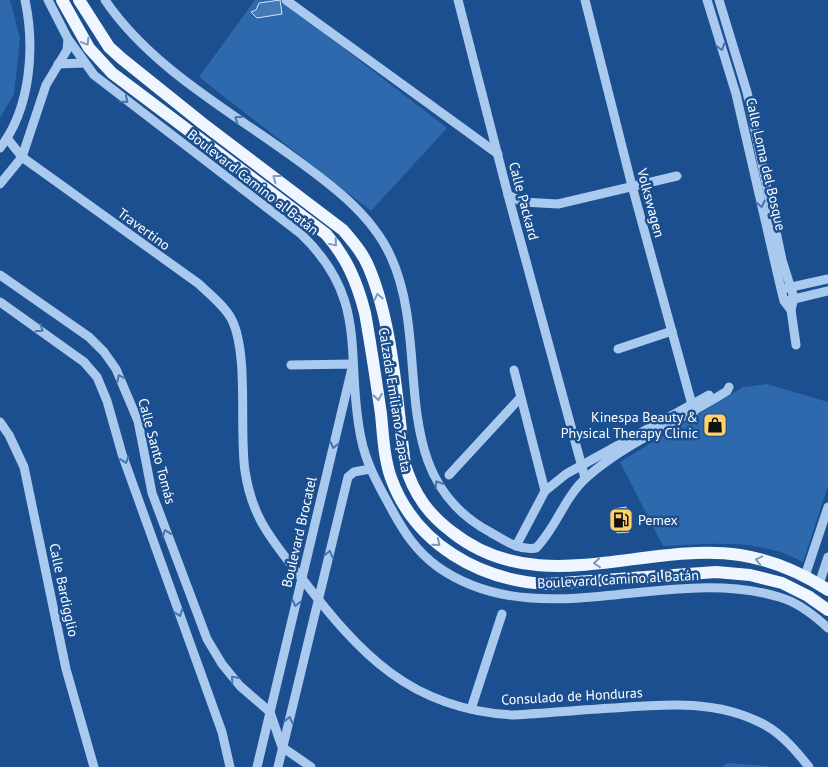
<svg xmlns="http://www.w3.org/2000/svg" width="828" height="767" font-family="'PT Sans',sans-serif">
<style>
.green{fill:#2e69ad}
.building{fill:#4478b7;stroke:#cfe3fa}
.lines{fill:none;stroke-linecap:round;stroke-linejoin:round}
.minor{stroke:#a9c9ee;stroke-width:9}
.major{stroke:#f0f6ff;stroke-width:12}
.oneway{stroke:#7b9ac1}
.oneway2{stroke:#4674ac}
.labels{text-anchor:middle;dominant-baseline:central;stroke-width:5;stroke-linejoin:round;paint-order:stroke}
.street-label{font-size:14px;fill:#fff;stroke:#1b4f8f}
.poi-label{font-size:14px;fill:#fff;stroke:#1b4f8f;text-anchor:end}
</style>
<rect width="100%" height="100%" fill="#1b4f8f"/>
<g class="green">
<path d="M 0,0 L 10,0 L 20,39 L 14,94 L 0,118 Z"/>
<path d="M 255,0 L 281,0 L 447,128 L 371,211 L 199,77 Z"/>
<path d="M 767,384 L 828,402 L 828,486 L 803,562 C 760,538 711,544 663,546 L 620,462 L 743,387 Z"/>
<path d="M 728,763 L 768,766 L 769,767 L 722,767 Z"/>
</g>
<g class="building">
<path d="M 280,0 L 282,14 L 257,18 L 251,12 L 256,10 L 259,3 Z"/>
<path d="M 626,507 L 629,532 L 617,533 L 614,509 Z"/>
</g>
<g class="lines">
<g class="minor">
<path d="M 48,0 L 68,39 L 94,75 L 301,234 C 371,301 344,357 361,438 C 366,464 379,486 392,510 C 404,532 416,551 438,567 C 539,638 669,563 779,597 C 798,602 814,615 828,628"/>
<path d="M 105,0 C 149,65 223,107 286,152 C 325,180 371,212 391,257 C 433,349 383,475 490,532 C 504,540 519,551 536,548 C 556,528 565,496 587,477 C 628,441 682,420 727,391 L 729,387"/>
<path d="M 286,0 L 498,154"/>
<path d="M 458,0 L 508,195 L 585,478"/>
<path d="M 585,0 L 632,186 L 694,412"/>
<path d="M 707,0 L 736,94 L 781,289 L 784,301 L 791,310"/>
<path d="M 719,0 L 747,92 L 782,260 L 794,298 L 791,310 L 796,345"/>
<path d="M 58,64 L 84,63"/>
<path d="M 7,138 L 22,157 L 199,284 C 210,295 225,306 232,320 C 249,355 239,430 245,471 C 252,518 272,540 300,576 C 359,653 410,710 514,715 C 547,713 580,710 613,708 C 665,704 718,699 765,725 C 783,735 797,752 809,767"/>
<path d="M 0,148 C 31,108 35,47 25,0"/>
<path d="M 0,184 L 22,157 L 46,85 L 67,50 L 68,39"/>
<path d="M 508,195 L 523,202 L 558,204 L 677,176"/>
<path d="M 0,275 L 89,337 L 104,352 L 116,369 L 138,421 L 152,493 L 207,639 L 222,664 L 240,686 L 270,712 L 282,747 L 311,767"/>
<path d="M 787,288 L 828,279"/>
<path d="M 790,300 L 828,291"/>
<path d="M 0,302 L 84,362 L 97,377 L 107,401 L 122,454 L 222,732 L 230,767"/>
<path d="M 618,349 L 672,331"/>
<path d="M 514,370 L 545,491"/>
<path d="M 0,422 L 9,435 L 24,467 L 66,669 L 94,767"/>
<path d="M 449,475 L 520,398"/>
<path d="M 516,546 L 545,491 L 566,474 L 709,395"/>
<path d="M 805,576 L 828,507"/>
<path d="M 819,584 L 828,557"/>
<path d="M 471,709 L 502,614"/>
<path d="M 257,767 L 353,364 L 291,365"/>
<path d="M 278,767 L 348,477 L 354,472 L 370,469"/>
</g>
<g class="major">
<path d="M 62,0 L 89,48 L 112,73 L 326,234 C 347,258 357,282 365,313 C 371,346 376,380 381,414 C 383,435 384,458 391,478 C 415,544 480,581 548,584 L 716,572 L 750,575 L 782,583 L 808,596 L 828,610"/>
<path d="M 79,0 L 109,47 L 121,58 L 202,123 L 343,230 C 353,242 363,253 369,268 C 393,325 397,403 405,465 C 414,494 428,514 452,532 C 539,601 643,541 740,555 C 771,560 802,573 828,590"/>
</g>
</g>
<defs><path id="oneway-chevron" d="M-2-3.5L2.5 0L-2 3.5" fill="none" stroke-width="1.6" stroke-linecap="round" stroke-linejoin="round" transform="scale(1.25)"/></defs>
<g class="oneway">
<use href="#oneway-chevron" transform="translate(86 42) rotate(59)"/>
<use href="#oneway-chevron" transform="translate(276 178) rotate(-143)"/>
<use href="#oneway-chevron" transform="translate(334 243) rotate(50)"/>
<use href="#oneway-chevron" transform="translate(378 297) rotate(-103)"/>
<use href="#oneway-chevron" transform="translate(378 397) rotate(81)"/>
<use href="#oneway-chevron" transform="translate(437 543) rotate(39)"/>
<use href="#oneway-chevron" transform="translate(759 560) rotate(-167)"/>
<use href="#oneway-chevron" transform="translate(597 563) rotate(175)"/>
</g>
<g class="oneway2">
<use href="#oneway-chevron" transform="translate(721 47) rotate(73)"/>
<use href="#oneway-chevron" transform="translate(125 100) rotate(39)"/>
<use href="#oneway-chevron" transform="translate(238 119) rotate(-145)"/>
<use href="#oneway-chevron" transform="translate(761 204) rotate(77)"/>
<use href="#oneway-chevron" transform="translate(40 329) rotate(35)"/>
<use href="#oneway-chevron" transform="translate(120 378) rotate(-116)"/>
<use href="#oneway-chevron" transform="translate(334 445) rotate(103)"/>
<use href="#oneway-chevron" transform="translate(125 460) rotate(71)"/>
<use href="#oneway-chevron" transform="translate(438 484) rotate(-122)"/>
<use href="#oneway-chevron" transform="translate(166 533) rotate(-110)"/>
<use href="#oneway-chevron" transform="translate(329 554) rotate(-76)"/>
<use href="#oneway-chevron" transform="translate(296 603) rotate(103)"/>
<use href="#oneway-chevron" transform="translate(179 613) rotate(70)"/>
<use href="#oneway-chevron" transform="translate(234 679) rotate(-131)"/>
<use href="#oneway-chevron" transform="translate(289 720) rotate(-76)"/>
</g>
<defs>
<g id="shop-square" transform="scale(1.25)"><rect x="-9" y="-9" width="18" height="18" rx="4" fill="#ffd166" stroke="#1b4f8f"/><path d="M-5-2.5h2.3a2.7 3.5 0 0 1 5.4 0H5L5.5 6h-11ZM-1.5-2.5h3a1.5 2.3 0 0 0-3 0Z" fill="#111"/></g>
<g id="fuel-square" transform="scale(1.25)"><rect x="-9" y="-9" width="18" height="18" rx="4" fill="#ffd166" stroke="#1b4f8f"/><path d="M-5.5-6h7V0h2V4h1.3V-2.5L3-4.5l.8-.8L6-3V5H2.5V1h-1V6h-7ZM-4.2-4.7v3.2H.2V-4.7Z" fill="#111"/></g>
</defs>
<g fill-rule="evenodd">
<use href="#shop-square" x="715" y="425"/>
<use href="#fuel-square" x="621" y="520"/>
</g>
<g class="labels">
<g class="street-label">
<text transform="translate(766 164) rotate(77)">Calle Loma del Bosque</text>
<text transform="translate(253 182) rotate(38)">Boulevard Camino al Batán</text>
<text transform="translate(524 201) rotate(75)">Calle Packard</text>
<text transform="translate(651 203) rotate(75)">Volkswagen</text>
<text transform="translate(144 229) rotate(36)">Travertino</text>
<text transform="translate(395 400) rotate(81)">Calzada Emiliano Zapata</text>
<text transform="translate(157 451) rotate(75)">Calle Santo Tomás</text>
<text transform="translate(299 532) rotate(-77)">Boulevard Brocatel</text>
<text transform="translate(618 579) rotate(-3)">Boulevard Camino al Batán</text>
<text transform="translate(64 590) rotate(78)">Calle Bardigglio</text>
<text transform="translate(572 696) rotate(-3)">Consulado de Honduras</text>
</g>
<g class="poi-label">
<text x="698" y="417">Kinespa Beauty &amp;<tspan x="698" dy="16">Physical Therapy Clinic</tspan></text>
<text x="638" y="520" text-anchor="start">Pemex</text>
</g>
</g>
</svg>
